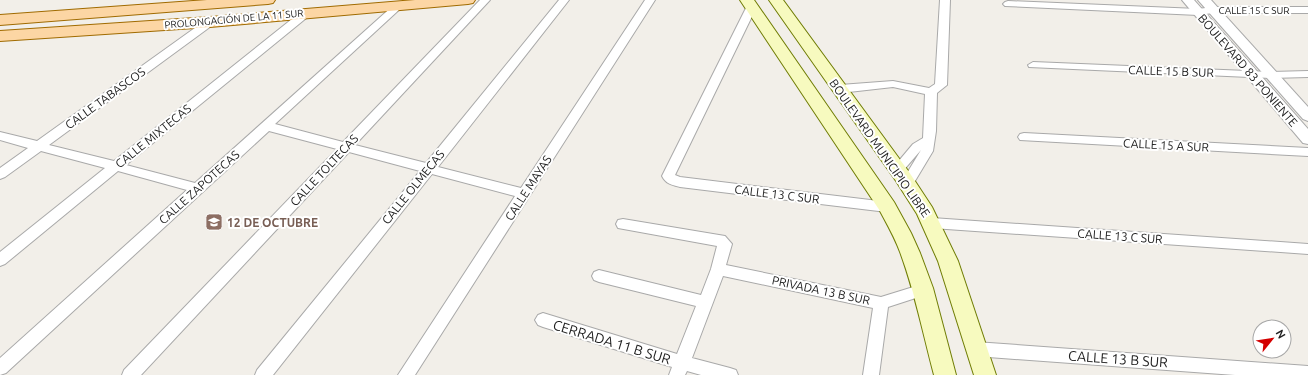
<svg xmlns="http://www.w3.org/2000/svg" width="1308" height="375" font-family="Ubuntu,sans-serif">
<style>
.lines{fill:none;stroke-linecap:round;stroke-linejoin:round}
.minor-casing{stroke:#a9a9a9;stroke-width:2}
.tertiary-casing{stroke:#a9a9a9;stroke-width:2}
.secondary-casing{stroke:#707d05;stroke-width:2}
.primary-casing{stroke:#a06b00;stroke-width:2}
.minor{fill:#fff;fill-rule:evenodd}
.tertiary{fill:#fff;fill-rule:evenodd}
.secondary{fill:#f7fabf;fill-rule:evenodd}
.primary{fill:#fcd6a4;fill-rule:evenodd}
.labels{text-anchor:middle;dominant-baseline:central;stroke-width:4;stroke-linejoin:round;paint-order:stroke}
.far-street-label{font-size:10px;fill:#222;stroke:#fff}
.street-label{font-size:12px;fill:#222;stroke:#fff}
.education-label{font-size:12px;font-weight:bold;fill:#785e54;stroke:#fff;text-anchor:start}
.near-street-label{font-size:14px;fill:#222;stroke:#fff}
</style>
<rect width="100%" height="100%" fill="#f2efe9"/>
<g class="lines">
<g class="minor-casing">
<g id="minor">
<path d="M 480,0 L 490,0 L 355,145 L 426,163 L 559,0 L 569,0 L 438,167 L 521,188 L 645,0 L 655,0 L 415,375 L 398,375 L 515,196 L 432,174 L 273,375 L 255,375 L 257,370 L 420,171 L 349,152 L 141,375 L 122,375 L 124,370 L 337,149 L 269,131 L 6,373 L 0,375 L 0,358 L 187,190 L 118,171 L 5,264 L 0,266 L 0,252 L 105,168 L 41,151 L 5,177 L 0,179 L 0,168 L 28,148 L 0,140 L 0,132 L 37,141 L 206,20 L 214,20 L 215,22 L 214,24 L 49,145 L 114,161 L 302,11 L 310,11 L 311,13 L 310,15 L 126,165 L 195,183 L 395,4 L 401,4 L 403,6 L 401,8 L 275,124 L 343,142 Z"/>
<path d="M 940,0 L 950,0 L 947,85 L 937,93 L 936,131 L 933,151 L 912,186 L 907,188 L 902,186 L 901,183 L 921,150 L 902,172 L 898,173 L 894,172 L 892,169 L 913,144 L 923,138 L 925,94 L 893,87 L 840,93 L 836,91 L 834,89 L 836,87 L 840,85 L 893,81 L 929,88 L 935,84 Z"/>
<path d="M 1008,1 L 1198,9 L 1213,7 L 1308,7 L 1308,13 L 1213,13 L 1198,15 L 1005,6 L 1003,4 L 1005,2 Z"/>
<path d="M 752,3 L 757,6 L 675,175 L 680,177 L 887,202 L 892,204 L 894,207 L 892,210 L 887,212 L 680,187 C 672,185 666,184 662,176 L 747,6 Z"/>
<path d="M 1033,62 L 1271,72 L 1308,71 L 1308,77 L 1271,78 L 1029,67 L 1028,65 Z"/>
<path d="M 1024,133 L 1308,148 L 1308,156 L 1020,140 L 1018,137 L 1020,134 Z"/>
<path d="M 932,218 L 1308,244 L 1308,254 L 932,228 L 927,227 L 925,223 L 927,219 Z"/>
<path d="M 623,219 L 725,236 L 732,244 L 726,265 L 881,297 L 923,284 L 928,286 L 930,290 L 928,294 L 888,307 L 879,375 L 863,375 L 873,308 L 723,276 L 692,358 L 730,368 L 736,370 L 738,375 L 701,375 L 687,371 L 685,375 L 669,375 L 672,367 L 543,327 L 538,325 L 535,320 L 538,315 L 543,313 L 677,354 L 696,306 L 599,282 L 594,280 L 592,276 L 594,272 L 599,270 L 701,295 L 711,269 L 717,246 L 618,228 L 616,224 L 618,220 Z"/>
<path d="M 975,342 L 1308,366 L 1308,375 L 1235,375 L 975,356 L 969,354 L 967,349 L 969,344 Z"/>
</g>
</g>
<g class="tertiary-casing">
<g id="tertiary">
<path d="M 1182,0 L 1194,0 L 1308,129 L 1308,144 L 1303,143 Z"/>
<path d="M 1198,0 L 1211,0 L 1308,107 L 1308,121 L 1303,119 Z"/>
</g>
</g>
<g class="secondary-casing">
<g id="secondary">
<path d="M 740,0 L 754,0 L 894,202 L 911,233 L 920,253 L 933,288 L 956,375 L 934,375 C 923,334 915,292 900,252 C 895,238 887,224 880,211 Z"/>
<path d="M 769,0 L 783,0 L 909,172 L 932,207 L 958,261 L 996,375 L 974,375 L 938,261 L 917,214 L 896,181 Z"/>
</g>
</g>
<g class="primary-casing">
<g id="primary">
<path d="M 207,0 L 275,0 L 273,3 L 268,4 L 0,25 L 0,15 Z"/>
<path d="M 415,0 L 475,0 L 473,3 L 468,4 L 210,27 L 0,41 L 0,31 L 210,17 Z"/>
</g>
</g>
<use href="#minor" class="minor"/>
<use href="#tertiary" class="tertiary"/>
<use href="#secondary" class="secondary"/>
<use href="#primary" class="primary"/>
</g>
<defs>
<g id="school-square" transform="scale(0.9)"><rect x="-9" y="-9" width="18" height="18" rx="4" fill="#8d6e63" stroke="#fff"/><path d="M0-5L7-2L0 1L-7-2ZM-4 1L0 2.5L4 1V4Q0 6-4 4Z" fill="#fff"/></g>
</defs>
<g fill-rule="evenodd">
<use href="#school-square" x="214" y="222"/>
</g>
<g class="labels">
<g class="far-street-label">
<text x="1254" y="10">CALLE 15 C SUR</text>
<text transform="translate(234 19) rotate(-5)">PROLONGACIÓN DE LA 11 SUR</text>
</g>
<g class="street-label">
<text transform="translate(1248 70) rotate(49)">BOULEVARD 83 PONIENTE</text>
<text transform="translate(1171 71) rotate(2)">CALLE 15 B SUR</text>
<text transform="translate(105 98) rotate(-36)">CALLE TABASCOS</text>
<text transform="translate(153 136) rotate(-39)">CALLE MIXTECAS</text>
<text transform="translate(1166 145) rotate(3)">CALLE 15 A SUR</text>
<text transform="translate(880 148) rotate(55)">BOULEVARD MUNICIPIO LIBRE</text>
<text transform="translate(324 170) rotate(-47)">CALLE TOLTECAS</text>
<text transform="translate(199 187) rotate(-42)">CALLE ZAPOTECAS</text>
<text transform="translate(413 187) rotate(-51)">CALLE OLMECAS</text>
<text transform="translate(528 188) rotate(-57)">CALLE MAYAS</text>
<text transform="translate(777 194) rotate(7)">CALLE 13 C SUR</text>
<text transform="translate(1120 236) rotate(4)">CALLE 13 C SUR</text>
<text transform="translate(821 290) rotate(12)">PRIVADA 13 B SUR</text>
</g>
<g class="education-label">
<text x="227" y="222">12 DE OCTUBRE</text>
</g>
<g class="near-street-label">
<text transform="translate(612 342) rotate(17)">CERRADA 11 B SUR</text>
<text transform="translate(1118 359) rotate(4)">CALLE 13 B SUR</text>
</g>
</g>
<g transform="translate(1272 339) rotate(60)"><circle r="19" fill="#ffffff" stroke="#a7a7a7"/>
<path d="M0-3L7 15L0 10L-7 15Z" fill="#d40000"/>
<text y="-6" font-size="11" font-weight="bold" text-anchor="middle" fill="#222222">N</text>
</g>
</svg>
